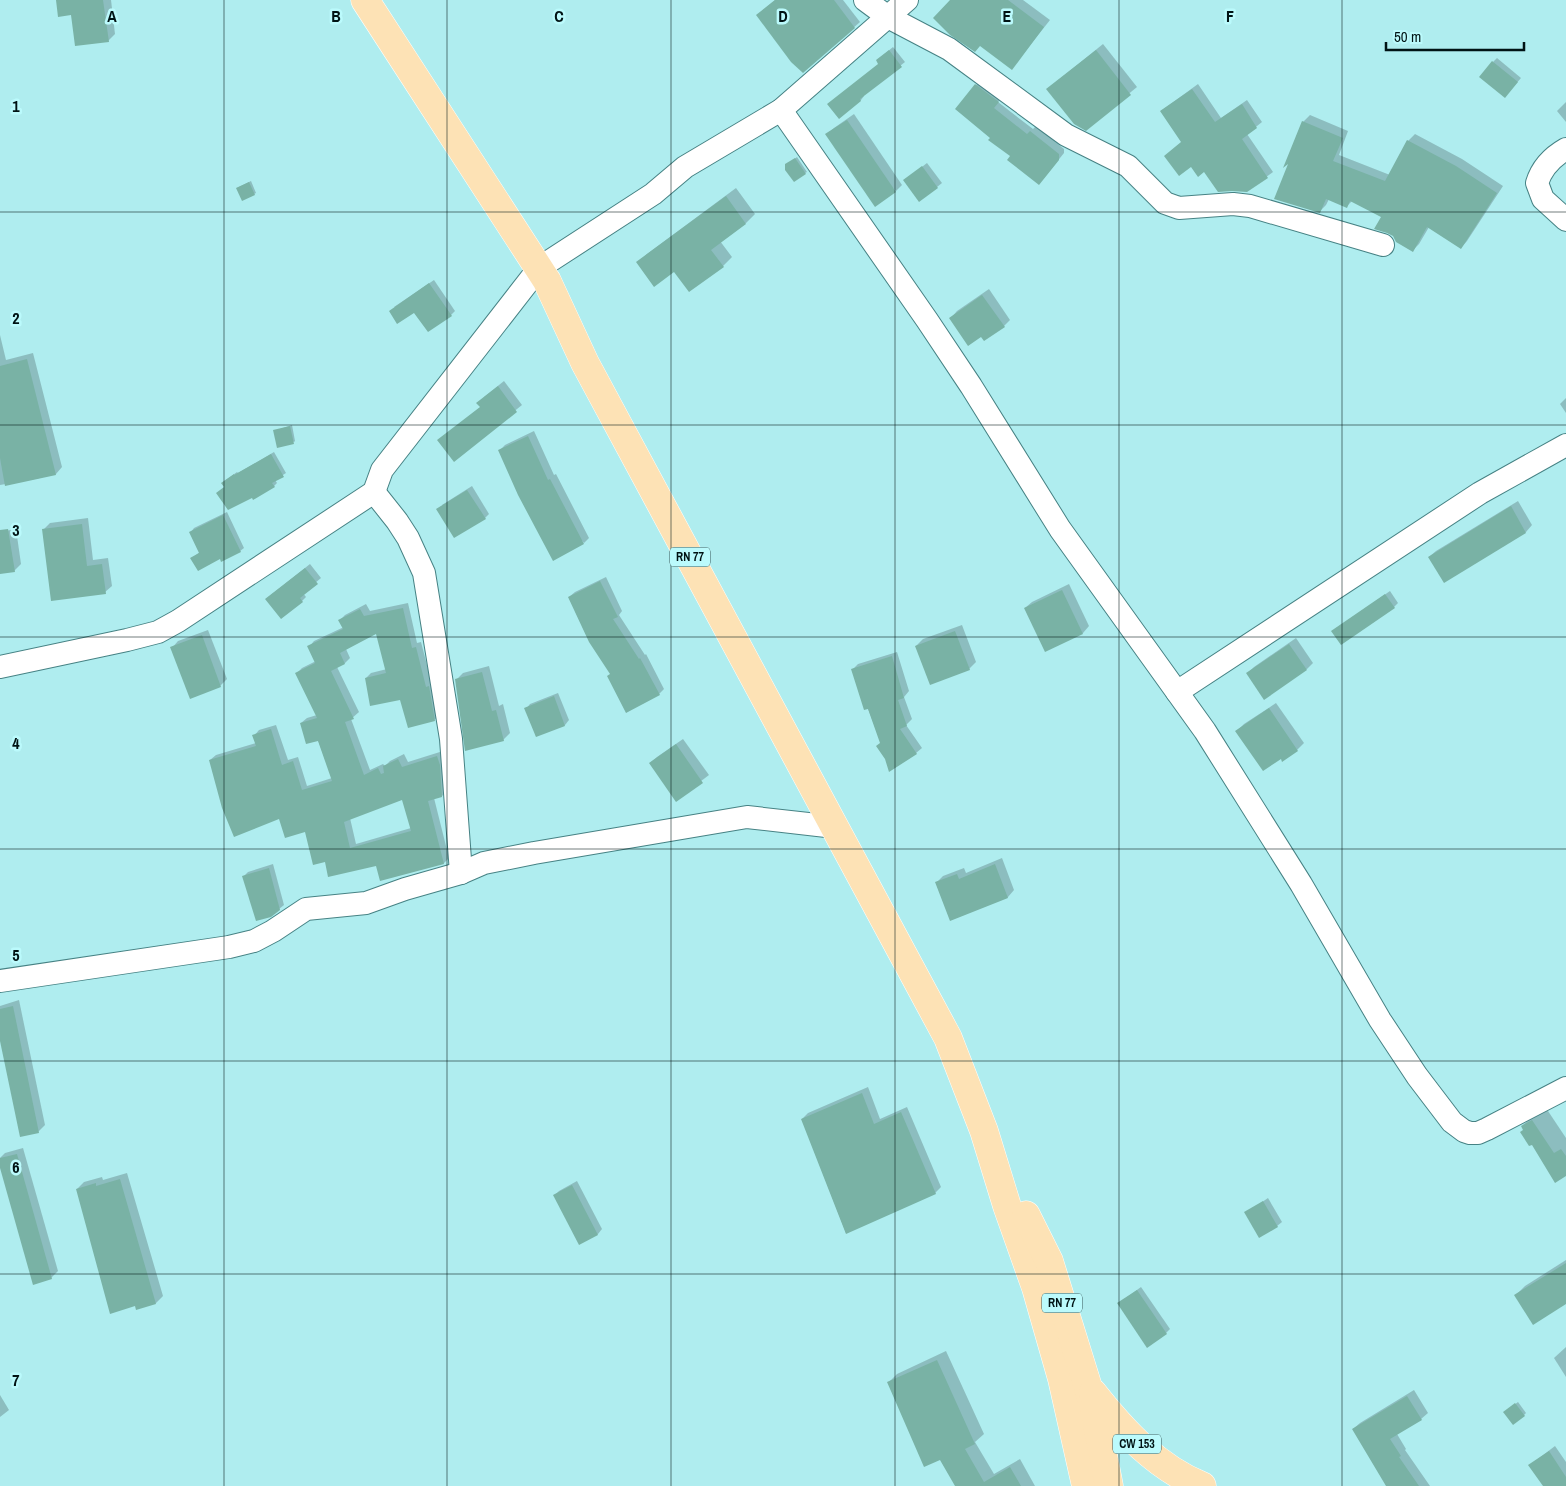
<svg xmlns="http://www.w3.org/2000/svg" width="1566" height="1486" font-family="'Archivo Narrow',sans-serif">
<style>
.shadow{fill:#0003;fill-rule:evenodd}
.building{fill:#79b2a5;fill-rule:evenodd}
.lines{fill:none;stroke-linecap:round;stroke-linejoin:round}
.minor-casing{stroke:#468284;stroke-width:24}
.major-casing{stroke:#fff;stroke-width:29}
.minor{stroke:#fff;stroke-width:22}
.major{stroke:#fde2b5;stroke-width:28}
.grid{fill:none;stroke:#001314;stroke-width:1;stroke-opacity:0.55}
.labels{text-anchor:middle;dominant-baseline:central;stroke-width:5;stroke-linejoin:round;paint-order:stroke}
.shield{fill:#bbfafc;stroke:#38585a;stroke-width:1}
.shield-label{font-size:12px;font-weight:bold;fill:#001314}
.grid-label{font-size:16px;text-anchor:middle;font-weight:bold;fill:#001314;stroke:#bbfafc;stroke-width:5;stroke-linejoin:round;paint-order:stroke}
</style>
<rect width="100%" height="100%" fill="#afedef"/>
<g class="shadow">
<path d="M 57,0 L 111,0 L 115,34 L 108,41 L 72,14 Z"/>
<path d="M 775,0 L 843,0 L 860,22 L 803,72 L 757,15 Z"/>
<path d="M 952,0 L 1023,0 L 1050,20 L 1012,68 Z"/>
<path d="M 1103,44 L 1137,87 L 1086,129 L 1055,83 Z"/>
<path d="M 893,47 L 905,62 L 863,95 L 864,96 L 861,100 L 839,117 L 880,63 L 881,57 Z"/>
<path d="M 1497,58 L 1521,78 L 1509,92 L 1493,62 Z"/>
<path d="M 981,80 L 1003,96 L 998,102 L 1033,129 L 1036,126 L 1064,149 L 1064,153 L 1044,178 L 1011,156 L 992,137 L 976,85 Z"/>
<path d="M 1198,84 L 1221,118 L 1247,100 L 1262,122 L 1247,134 L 1273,172 L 1247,191 L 1182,141 L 1161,111 Z"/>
<path d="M 1566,102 L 1566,122 L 1557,111 Z"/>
<path d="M 854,114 L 902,185 L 896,191 L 827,134 L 834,128 Z"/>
<path d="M 1310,115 L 1348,131 L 1339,155 L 1390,175 L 1408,141 L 1415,134 L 1462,159 L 1503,186 L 1467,241 L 1461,248 L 1429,227 L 1419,244 L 1413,250 L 1382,217 L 1352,201 L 1347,206 L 1329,199 L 1326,205 L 1320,211 L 1303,122 Z"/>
<path d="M 797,157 L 807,172 L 805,173 L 789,163 Z"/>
<path d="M 927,163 L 942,183 L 937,187 L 905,180 Z"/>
<path d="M 251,181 L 256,193 L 254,194 L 237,188 Z"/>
<path d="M 736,188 L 755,214 L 746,223 L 720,241 L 732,257 L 723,266 L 674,270 L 638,263 L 647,254 Z"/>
<path d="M 434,280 L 455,311 L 451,315 L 394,307 Z"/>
<path d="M 989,289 L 1010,320 L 1004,326 L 982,335 L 951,318 L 957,311 Z"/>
<path d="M 0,335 L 6,360 L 33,353 L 62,467 L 56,474 L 35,479 L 0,485 Z"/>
<path d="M 504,381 L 522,405 L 454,460 L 439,440 L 481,407 L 484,397 Z"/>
<path d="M 1566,398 L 1566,413 L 1560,404 Z"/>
<path d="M 292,425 L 295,441 L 294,442 L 274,431 Z"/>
<path d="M 534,431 L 554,475 L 556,474 L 589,538 L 584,543 L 499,451 L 505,445 Z"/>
<path d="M 274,452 L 286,473 L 275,480 L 277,483 L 274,486 L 225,486 L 226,480 L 237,472 L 238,473 Z"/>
<path d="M 472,486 L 489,514 L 485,518 L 442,505 Z"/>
<path d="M 1518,501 L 1532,525 L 1526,532 L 1444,581 L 1429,557 L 1436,551 Z"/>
<path d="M 227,512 L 244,548 L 240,551 L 192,558 L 200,552 L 191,532 L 194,528 Z"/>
<path d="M 88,518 L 93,560 L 108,558 L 112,586 L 105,592 L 43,530 L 50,523 Z"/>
<path d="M 16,529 L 21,564 L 14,571 L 0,573 L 0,532 Z"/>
<path d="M 310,564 L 321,578 L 303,593 L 306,597 L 302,601 L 271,595 Z"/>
<path d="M 606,577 L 622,611 L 619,615 L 645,655 L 646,654 L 664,689 L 659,694 L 611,674 L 569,597 L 575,592 Z"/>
<path d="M 1069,584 L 1089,626 L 1083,633 L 1045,650 L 1025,608 L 1032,602 Z"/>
<path d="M 1390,591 L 1398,603 L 1394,607 L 1333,631 Z"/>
<path d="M 408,603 L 417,643 L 421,642 L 440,715 L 434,720 L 401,698 L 366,678 L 371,673 L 387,669 L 377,632 L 346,649 L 350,658 L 345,663 L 337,667 L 359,712 L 351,719 L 370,770 L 383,764 L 385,766 L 390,761 L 404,754 L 408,762 L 443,751 L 447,791 L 442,796 L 434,798 L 449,858 L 444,863 L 377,864 L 326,861 L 306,830 L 280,818 L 210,760 L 216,755 L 256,743 L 254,736 L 259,730 L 276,725 L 288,760 L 298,757 L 307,786 L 332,778 L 318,740 L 301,723 L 307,718 L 317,715 L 297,673 L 302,668 L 316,661 L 309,647 L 314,641 L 344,627 L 340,620 L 345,615 L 366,604 L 370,611 ZM 403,799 L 411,828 L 356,844 L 350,818 Z"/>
<path d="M 962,625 L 976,662 L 969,669 L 916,646 L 923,639 Z"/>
<path d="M 208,630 L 227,679 L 220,686 L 172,648 L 178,641 Z"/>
<path d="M 1296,638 L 1313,663 L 1307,669 L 1248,673 L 1254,667 Z"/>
<path d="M 897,652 L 909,691 L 904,697 L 912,719 L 906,725 L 922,748 L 916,753 L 881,743 L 853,669 L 858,664 Z"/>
<path d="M 489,666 L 499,706 L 503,704 L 510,733 L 503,740 L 456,680 L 463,673 Z"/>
<path d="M 558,693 L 569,720 L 565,725 L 536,736 L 526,709 L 530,704 Z"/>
<path d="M 1276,703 L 1304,743 L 1297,750 L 1237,731 L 1244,724 Z"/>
<path d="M 683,739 L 709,775 L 676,800 L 650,763 L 657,757 Z"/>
<path d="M 1002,858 L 1014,890 L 1008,897 L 951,920 L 936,883 L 943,876 L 964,868 L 966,873 Z"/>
<path d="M 273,864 L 284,905 L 279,909 L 244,876 L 248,872 Z"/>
<path d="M 19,1000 L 45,1125 L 38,1132 L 0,1035 L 0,1006 Z"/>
<path d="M 868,1087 L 880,1119 L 907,1107 L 941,1187 L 935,1193 L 846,1233 L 802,1119 L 808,1113 Z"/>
<path d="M 1546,1108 L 1566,1138 L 1566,1175 L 1522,1126 L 1536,1113 Z"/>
<path d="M 23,1148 L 58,1271 L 51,1278 L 0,1164 L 0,1158 L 5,1153 Z"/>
<path d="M 127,1173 L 163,1296 L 156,1303 L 137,1308 L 77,1189 L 84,1182 L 102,1177 L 103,1180 Z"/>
<path d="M 577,1181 L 602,1229 L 598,1234 L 580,1243 L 555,1195 L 559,1191 Z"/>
<path d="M 1268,1198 L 1282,1222 L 1277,1226 L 1246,1213 Z"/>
<path d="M 1566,1260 L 1566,1303 L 1516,1295 L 1525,1286 Z"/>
<path d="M 1141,1287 L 1170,1329 L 1166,1333 L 1119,1303 Z"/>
<path d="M 1566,1347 L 1566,1377 L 1554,1358 Z"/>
<path d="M 946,1351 L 984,1434 L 975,1442 L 994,1474 L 1020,1459 L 1035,1486 L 956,1486 L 940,1459 L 888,1383 L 897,1374 Z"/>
<path d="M 1414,1390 L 1428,1413 L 1421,1419 L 1397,1434 L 1406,1449 L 1405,1450 L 1430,1486 L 1387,1486 L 1353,1429 L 1360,1423 Z"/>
<path d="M 0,1395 L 9,1410 L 0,1417 Z"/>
<path d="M 1518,1402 L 1526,1413 L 1524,1415 L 1506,1411 Z"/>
<path d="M 1555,1446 L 1566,1462 L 1566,1486 L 1544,1486 L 1530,1465 Z"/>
</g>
<g class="building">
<path d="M 56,0 L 103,0 L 109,42 L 75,46 L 71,15 L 58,17 Z"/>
<path d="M 775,0 L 834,0 L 855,28 L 803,73 L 791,62 L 756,15 Z"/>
<path d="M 950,0 L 1008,0 L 1044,27 L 1012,70 L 980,46 L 975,52 L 950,35 L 933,18 Z"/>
<path d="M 889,50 L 902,67 L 860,99 L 861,101 L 839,119 L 827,104 L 878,64 L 876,60 Z"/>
<path d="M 1096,50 L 1131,95 L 1086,131 L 1074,124 L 1046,89 Z"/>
<path d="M 1492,61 L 1518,82 L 1505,98 L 1479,77 Z"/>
<path d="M 975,84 L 999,102 L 994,108 L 1027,134 L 1030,131 L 1059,154 L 1059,160 L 1039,185 L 1007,160 L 1010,156 L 988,140 L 990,138 L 955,109 Z"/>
<path d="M 1192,89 L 1215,122 L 1242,104 L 1257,128 L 1242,139 L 1268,178 L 1247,192 L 1232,191 L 1218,192 L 1204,172 L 1198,177 L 1191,167 L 1179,176 L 1164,156 L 1181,142 L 1160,111 Z"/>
<path d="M 847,120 L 896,192 L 875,207 L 825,134 Z"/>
<path d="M 1302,121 L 1343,138 L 1333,161 L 1385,181 L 1407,140 L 1456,166 L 1497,193 L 1461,249 L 1427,227 L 1413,252 L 1396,242 L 1393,236 L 1387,233 L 1374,229 L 1381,217 L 1350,201 L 1347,208 L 1326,199 L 1320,213 L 1274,199 L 1288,164 L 1283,168 Z"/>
<path d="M 795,158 L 806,174 L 794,182 L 785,170 L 785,164 Z"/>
<path d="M 922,166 L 938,188 L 919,202 L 903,180 Z"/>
<path d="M 249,182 L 255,195 L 242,201 L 236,188 Z"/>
<path d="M 726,196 L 746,224 L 711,250 L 724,267 L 689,292 L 674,272 L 654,287 L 636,262 Z"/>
<path d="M 429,283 L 452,316 L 428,332 L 414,313 L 397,324 L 389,311 Z"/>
<path d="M 982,295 L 1005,327 L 984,341 L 981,337 L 968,346 L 949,318 Z"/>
<path d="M 27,359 L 56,475 L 5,486 L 0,458 L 0,366 Z"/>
<path d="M 498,386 L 517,412 L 454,462 L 437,440 L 480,407 L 476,403 Z"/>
<path d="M 290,426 L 294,444 L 277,448 L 273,430 Z"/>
<path d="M 528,436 L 548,480 L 550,479 L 584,544 L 553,561 L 518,495 L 498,450 Z"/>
<path d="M 271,454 L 284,477 L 272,483 L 275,487 L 253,500 L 252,498 L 228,510 L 216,493 L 224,487 L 221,483 L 234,474 L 234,475 Z"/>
<path d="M 467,490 L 486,519 L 454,538 L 436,509 Z"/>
<path d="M 1511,506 L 1526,533 L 1444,583 L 1428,557 Z"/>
<path d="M 223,515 L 241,552 L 221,562 L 220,559 L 198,571 L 190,558 L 199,553 L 189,532 Z"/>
<path d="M 82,524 L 87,566 L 102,564 L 106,594 L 51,601 L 42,529 Z"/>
<path d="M 8,529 L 15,572 L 0,574 L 0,530 Z"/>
<path d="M 305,568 L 318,584 L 300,598 L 303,602 L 281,619 L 265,599 Z"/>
<path d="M 600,581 L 618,617 L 613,619 L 639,659 L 640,658 L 660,695 L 626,713 L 607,676 L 610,674 L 589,642 L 568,597 Z"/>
<path d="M 1062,590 L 1083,634 L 1045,652 L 1024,608 Z"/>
<path d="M 1385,594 L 1395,608 L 1341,645 L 1331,631 Z"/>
<path d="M 403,608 L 412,648 L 416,647 L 426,687 L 429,686 L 435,721 L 408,728 L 400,700 L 370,706 L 365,678 L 386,673 L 376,634 L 340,653 L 345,664 L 331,671 L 354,719 L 345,722 L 364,775 L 378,768 L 381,774 L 384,773 L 383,766 L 398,759 L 402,767 L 437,756 L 440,765 L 442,797 L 428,801 L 444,864 L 380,881 L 376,866 L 328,877 L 325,862 L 313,865 L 305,832 L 285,838 L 279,819 L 234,837 L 222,808 L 209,760 L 256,746 L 252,735 L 271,729 L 282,765 L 293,761 L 302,790 L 332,781 L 318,741 L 306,744 L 300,723 L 317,718 L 295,673 L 315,663 L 307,646 L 343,629 L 338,620 L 360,609 L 364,616 ZM 402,800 L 411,831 L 350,848 L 344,822 Z"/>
<path d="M 955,631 L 970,670 L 930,685 L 915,646 Z"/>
<path d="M 202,635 L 221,687 L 190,699 L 170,647 Z"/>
<path d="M 1289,644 L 1307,670 L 1264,700 L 1246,673 Z"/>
<path d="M 892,656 L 904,698 L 898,700 L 907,726 L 900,729 L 917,754 L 889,772 L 885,759 L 876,746 L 880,743 L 868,709 L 864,710 L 851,669 Z"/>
<path d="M 482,672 L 492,711 L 496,710 L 504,741 L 465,751 L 455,679 Z"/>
<path d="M 554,696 L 565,726 L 536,737 L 524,708 Z"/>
<path d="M 1269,708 L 1298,751 L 1282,762 L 1281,759 L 1263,771 L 1235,731 Z"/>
<path d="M 676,744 L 703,783 L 676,802 L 649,763 Z"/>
<path d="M 995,864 L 1008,898 L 950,921 L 935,882 L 957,874 L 959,879 Z"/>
<path d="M 269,868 L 280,910 L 271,917 L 256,921 L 242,876 Z"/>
<path d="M 13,1006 L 39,1133 L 20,1137 L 0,1041 L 0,1009 Z"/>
<path d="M 862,1093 L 874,1124 L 901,1112 L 936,1194 L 846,1234 L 801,1119 Z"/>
<path d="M 1532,1120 L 1554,1153 L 1561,1149 L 1566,1156 L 1566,1176 L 1555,1183 L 1532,1145 L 1529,1146 L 1520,1132 L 1523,1130 L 1521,1126 Z"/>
<path d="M 17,1154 L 52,1279 L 33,1285 L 0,1168 L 0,1158 Z"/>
<path d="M 120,1179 L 156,1304 L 136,1310 L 135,1306 L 110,1314 L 76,1189 L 96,1183 L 96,1186 Z"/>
<path d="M 572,1185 L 598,1235 L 579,1245 L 553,1195 Z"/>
<path d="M 1263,1201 L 1278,1227 L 1259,1238 L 1244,1212 Z"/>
<path d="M 1566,1263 L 1566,1304 L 1533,1325 L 1514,1295 Z"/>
<path d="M 1137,1290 L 1167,1334 L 1147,1348 L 1117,1303 Z"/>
<path d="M 937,1360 L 975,1444 L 965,1449 L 984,1482 L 1010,1467 L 1021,1486 L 955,1486 L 940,1460 L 924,1467 L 887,1382 Z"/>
<path d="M 1407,1396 L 1422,1420 L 1390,1439 L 1401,1456 L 1399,1457 L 1419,1486 L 1386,1486 L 1352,1429 Z"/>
<path d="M 1515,1403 L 1525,1416 L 1513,1425 L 1503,1412 Z"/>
<path d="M 1549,1451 L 1566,1477 L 1566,1486 L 1543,1486 L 1528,1465 Z"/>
</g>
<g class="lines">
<g class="minor-casing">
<g id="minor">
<path d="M 865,0 L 888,17 L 949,49 L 1066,135 L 1128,166 L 1165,203 L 1179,208 L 1233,204 L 1250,206 L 1383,245"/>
<path d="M 781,110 L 927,320 L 971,386 L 1060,529 L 1205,731 L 1301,884 L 1380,1020 L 1417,1076 L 1452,1122 L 1464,1131 L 1470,1133 L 1478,1133 L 1487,1129 L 1566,1088"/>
<path d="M 1566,149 C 1552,157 1542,167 1537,183 L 1543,199 L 1566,220"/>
<path d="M 374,492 L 397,521 L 408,538 L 424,573 L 451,739 L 461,873"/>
<path d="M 0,667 L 127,640 L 158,632 L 178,621 L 374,492 L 382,470 L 539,268 L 653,194 L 685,167 L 781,110 L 907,0"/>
<path d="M 1177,692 L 1480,493 L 1566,445"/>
<path d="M 0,981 L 229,947 L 254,941 L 273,931 L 306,909 L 366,903 L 405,889 L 461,873 L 484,863 L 534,853 L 747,817 L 835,827"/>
</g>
</g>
<g class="major-casing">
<g id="major">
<path d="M 365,0 L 547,281 L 585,363 L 948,1038 L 984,1131 L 1007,1206 L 1036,1288 L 1062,1379 L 1086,1486"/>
<path d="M 1026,1215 L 1049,1261 L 1093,1403 L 1109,1486"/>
<path d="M 1093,1393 C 1123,1431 1156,1467 1202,1486"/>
</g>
</g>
<use href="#minor" class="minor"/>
<use href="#major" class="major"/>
</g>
<path class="grid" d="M 224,0 L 224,1486M 447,0 L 447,1486M 671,0 L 671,1486M 895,0 L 895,1486M 1119,0 L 1119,1486M 1342,0 L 1342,1486M 0,212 L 1566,212M 0,425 L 1566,425M 0,637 L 1566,637M 0,849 L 1566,849M 0,1061 L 1566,1061M 0,1274 L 1566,1274"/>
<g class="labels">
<g class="shield">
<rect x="670" y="547.5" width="40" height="19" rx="4"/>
<rect x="1042" y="1293.5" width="40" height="19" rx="4"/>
<rect x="1113" y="1434.5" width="48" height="19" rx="4"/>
</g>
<g class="shield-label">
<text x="690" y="557">RN 77</text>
<text x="1062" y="1303">RN 77</text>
<text x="1137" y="1444">CW 153</text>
</g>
</g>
<g class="grid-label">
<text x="112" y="22">A</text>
<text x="336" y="22">B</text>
<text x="559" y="22">C</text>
<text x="783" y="22">D</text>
<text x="1007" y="22">E</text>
<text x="1230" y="22">F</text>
<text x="16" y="112">1</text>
<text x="16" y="324">2</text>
<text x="16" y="536">3</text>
<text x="16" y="749">4</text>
<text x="16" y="961">5</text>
<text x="16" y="1173">6</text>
<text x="16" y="1386">7</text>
</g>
<path d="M1386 42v8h138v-8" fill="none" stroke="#001314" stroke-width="2.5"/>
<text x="1394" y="42" font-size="15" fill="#001314" stroke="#bbfafc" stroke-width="4" paint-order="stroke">50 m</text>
</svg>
